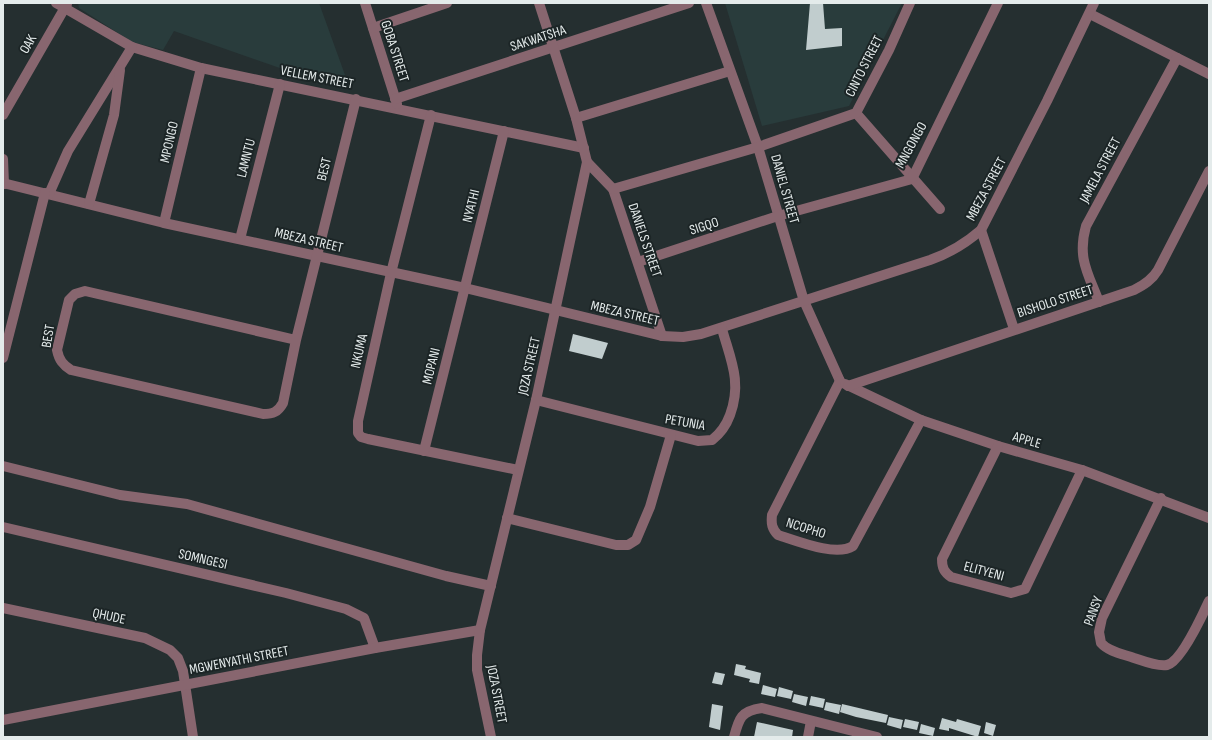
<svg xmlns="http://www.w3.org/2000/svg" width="1212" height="740" font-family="'Sofia Sans Condensed',sans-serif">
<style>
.built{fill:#293c3c}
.building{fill:#c1cdce}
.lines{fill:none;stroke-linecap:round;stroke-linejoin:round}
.minor{stroke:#88666f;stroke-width:10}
.labels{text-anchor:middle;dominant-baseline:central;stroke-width:4;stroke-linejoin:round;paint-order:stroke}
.street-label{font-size:14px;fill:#e4ebeb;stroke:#1c2526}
</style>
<rect width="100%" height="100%" fill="#252f30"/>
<g class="built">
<path d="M 78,3 L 319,3 L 345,75 L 317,81 L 174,31 L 163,50 L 132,42 L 79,8 Z"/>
<path d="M 725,3 L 902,3 L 849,106 L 762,126 Z"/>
</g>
<g class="building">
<path d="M 810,3 L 823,3 L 825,29 L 842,28 L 842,46 L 806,50 Z"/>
<path d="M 573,334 L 608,343 L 602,359 L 569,351 Z"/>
<path d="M 736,664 L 746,666 L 745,669 L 761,673 L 759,684 L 749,682 L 750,679 L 734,675 Z"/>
<path d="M 715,672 L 725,674 L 722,685 L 712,683 Z"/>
<path d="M 763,685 L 777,689 L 775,697 L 761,694 Z"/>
<path d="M 779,687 L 793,691 L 791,699 L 777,696 Z"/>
<path d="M 794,694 L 808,697 L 806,706 L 792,702 Z"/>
<path d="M 811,696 L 825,699 L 823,708 L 809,705 Z"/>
<path d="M 826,702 L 841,705 L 839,714 L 824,710 Z"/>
<path d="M 712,704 L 723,706 L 720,730 L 709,727 Z"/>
<path d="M 842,704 L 888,715 L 886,723 L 856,717 L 840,712 Z"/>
<path d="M 889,717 L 903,720 L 901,729 L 887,725 Z"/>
<path d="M 942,718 L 956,722 L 957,719 L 981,726 L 978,737 L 949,728 L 949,731 L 939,729 Z"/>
<path d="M 905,719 L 919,722 L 917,730 L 903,727 Z"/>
<path d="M 757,722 L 793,730 L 792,737 L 754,737 Z"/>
<path d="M 986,722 L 996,725 L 993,736 L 984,733 Z"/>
<path d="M 921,724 L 935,728 L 933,736 L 919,733 Z"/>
</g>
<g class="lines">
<g class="minor">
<path d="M 56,3 L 132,47 L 201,68 L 584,148"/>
<path d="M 365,3 L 397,104"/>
<path d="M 706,3 L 758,147 L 804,301 L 840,381"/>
<path d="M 1090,14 L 1209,74"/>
<path d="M 373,28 L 447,3"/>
<path d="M 395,99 L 689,3"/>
<path d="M 856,113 L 940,209"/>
<path d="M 3,115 L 67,4"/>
<path d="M 431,115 L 391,273 L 358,421 L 358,433 L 361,437 L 368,439 L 518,470"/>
<path d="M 576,118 L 730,71"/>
<path d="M 3,159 L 4,184"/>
<path d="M 587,162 L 613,189 L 662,336"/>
<path d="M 3,183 L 164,223 L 465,288 L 662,336 L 683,337 L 701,334 L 930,260 C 950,253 965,244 981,230 L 1047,101 L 1094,3"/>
<path d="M 613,189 L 758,147 L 856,113 L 889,50 L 910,3"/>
<path d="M 49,194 L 68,151 L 132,47"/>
<path d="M 89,204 L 114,115 L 120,70"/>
<path d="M 164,223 L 201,68"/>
<path d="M 981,230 L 1014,329"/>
<path d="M 240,239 L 280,84"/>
<path d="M 638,262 L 778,216 L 912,179 L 998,3"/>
<path d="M 1099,302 C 1088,273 1077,258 1086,226 L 1177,58"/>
<path d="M 296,340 L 85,291 L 75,294 L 69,300 L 57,350 C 59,360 63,365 71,370 L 263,414 C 273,414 278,412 283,403 L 296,340 L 356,99"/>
<path d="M 3,358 L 45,193"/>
<path d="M 840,381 L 772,515 C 771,524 772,529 778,535 C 797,541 836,557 853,546 L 921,420"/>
<path d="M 845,384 L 921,420 L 998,446 L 1082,470 L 1209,518"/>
<path d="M 848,386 L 1134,290 C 1144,285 1152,280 1158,270 L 1209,171"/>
<path d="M 536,400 L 698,441 L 712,440 C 721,433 726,426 730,415 C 742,382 731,361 722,329"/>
<path d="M 998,446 L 942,559 C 942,568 944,572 951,577 L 1011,593 L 1025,589 L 1082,470"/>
<path d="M 424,451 L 504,131"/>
<path d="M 3,466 L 120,495 L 187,504 L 446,576 L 491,586"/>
<path d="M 1161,498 L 1102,618 L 1099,632 L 1101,643 C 1109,652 1123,654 1134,658 C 1143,661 1158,667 1167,665 C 1181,662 1203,614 1209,601"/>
<path d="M 507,518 L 616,545 L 628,545 L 636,540 L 650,507 L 671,435"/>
<path d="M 3,527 L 286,593 L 346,609 L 364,618 L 375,648"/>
<path d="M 3,608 L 145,638 L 170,650 L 178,658 L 183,671 L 193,737"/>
<path d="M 3,720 L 375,648 L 480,630"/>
<path d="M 491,737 L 477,670 L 477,655 L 480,630 L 536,400 L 587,162 L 576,118 L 539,3"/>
<path d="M 734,737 C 739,718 741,711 762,708 L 877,737"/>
<path d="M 808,737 L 811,721"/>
</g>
</g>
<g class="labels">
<g class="street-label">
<text transform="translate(538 38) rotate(-18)">SAKWATSHA</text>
<text transform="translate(28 44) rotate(-60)">OAK</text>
<text transform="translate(395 51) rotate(72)">GOBA STREET</text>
<text transform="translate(864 66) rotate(-63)">CINTO STREET</text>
<text transform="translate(317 77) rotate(11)">VELLEM STREET</text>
<text transform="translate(169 142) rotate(-77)">MPONGO</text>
<text transform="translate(911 145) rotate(-61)">MNGONGO</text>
<text transform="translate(246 158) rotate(-76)">LAMNTU</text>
<text transform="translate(324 169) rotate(-76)">BEST</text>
<text transform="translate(1100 170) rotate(-62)">JAMELA STREET</text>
<text transform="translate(785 189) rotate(74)">DANIEL STREET</text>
<text transform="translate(986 189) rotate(-62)">MBEZA STREET</text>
<text transform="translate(471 206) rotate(-76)">NYATHI</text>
<text transform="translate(704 226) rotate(-18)">SIGQO</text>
<text transform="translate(309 240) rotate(13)">MBEZA STREET</text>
<text transform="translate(645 240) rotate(71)">DANIELS STREET</text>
<text transform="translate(1055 301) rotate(-18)">BISHOLO STREET</text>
<text transform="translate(625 313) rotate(13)">MBEZA STREET</text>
<text transform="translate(48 336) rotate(-81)">BEST</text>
<text transform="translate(359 351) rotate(-77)">NKUMA</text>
<text transform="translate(431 366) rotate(-76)">MOPANI</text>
<text transform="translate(529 366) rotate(-77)">JOZA STREET</text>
<text transform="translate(685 422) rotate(10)">PETUNIA</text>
<text transform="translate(1027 440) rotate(16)">APPLE</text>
<text transform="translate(806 528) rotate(17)">NCOPHO</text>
<text transform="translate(203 559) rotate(13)">SOMNGESI</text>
<text transform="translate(984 571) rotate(15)">ELITYENI</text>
<text transform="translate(1093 611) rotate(-70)">PANSY</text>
<text transform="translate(109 616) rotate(12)">QHUDE</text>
<text transform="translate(239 660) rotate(-11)">MGWENYATHI STREET</text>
<text transform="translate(497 694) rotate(79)">JOZA STREET</text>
</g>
</g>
<rect width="1212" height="740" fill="none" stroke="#e4ebeb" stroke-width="8"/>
</svg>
